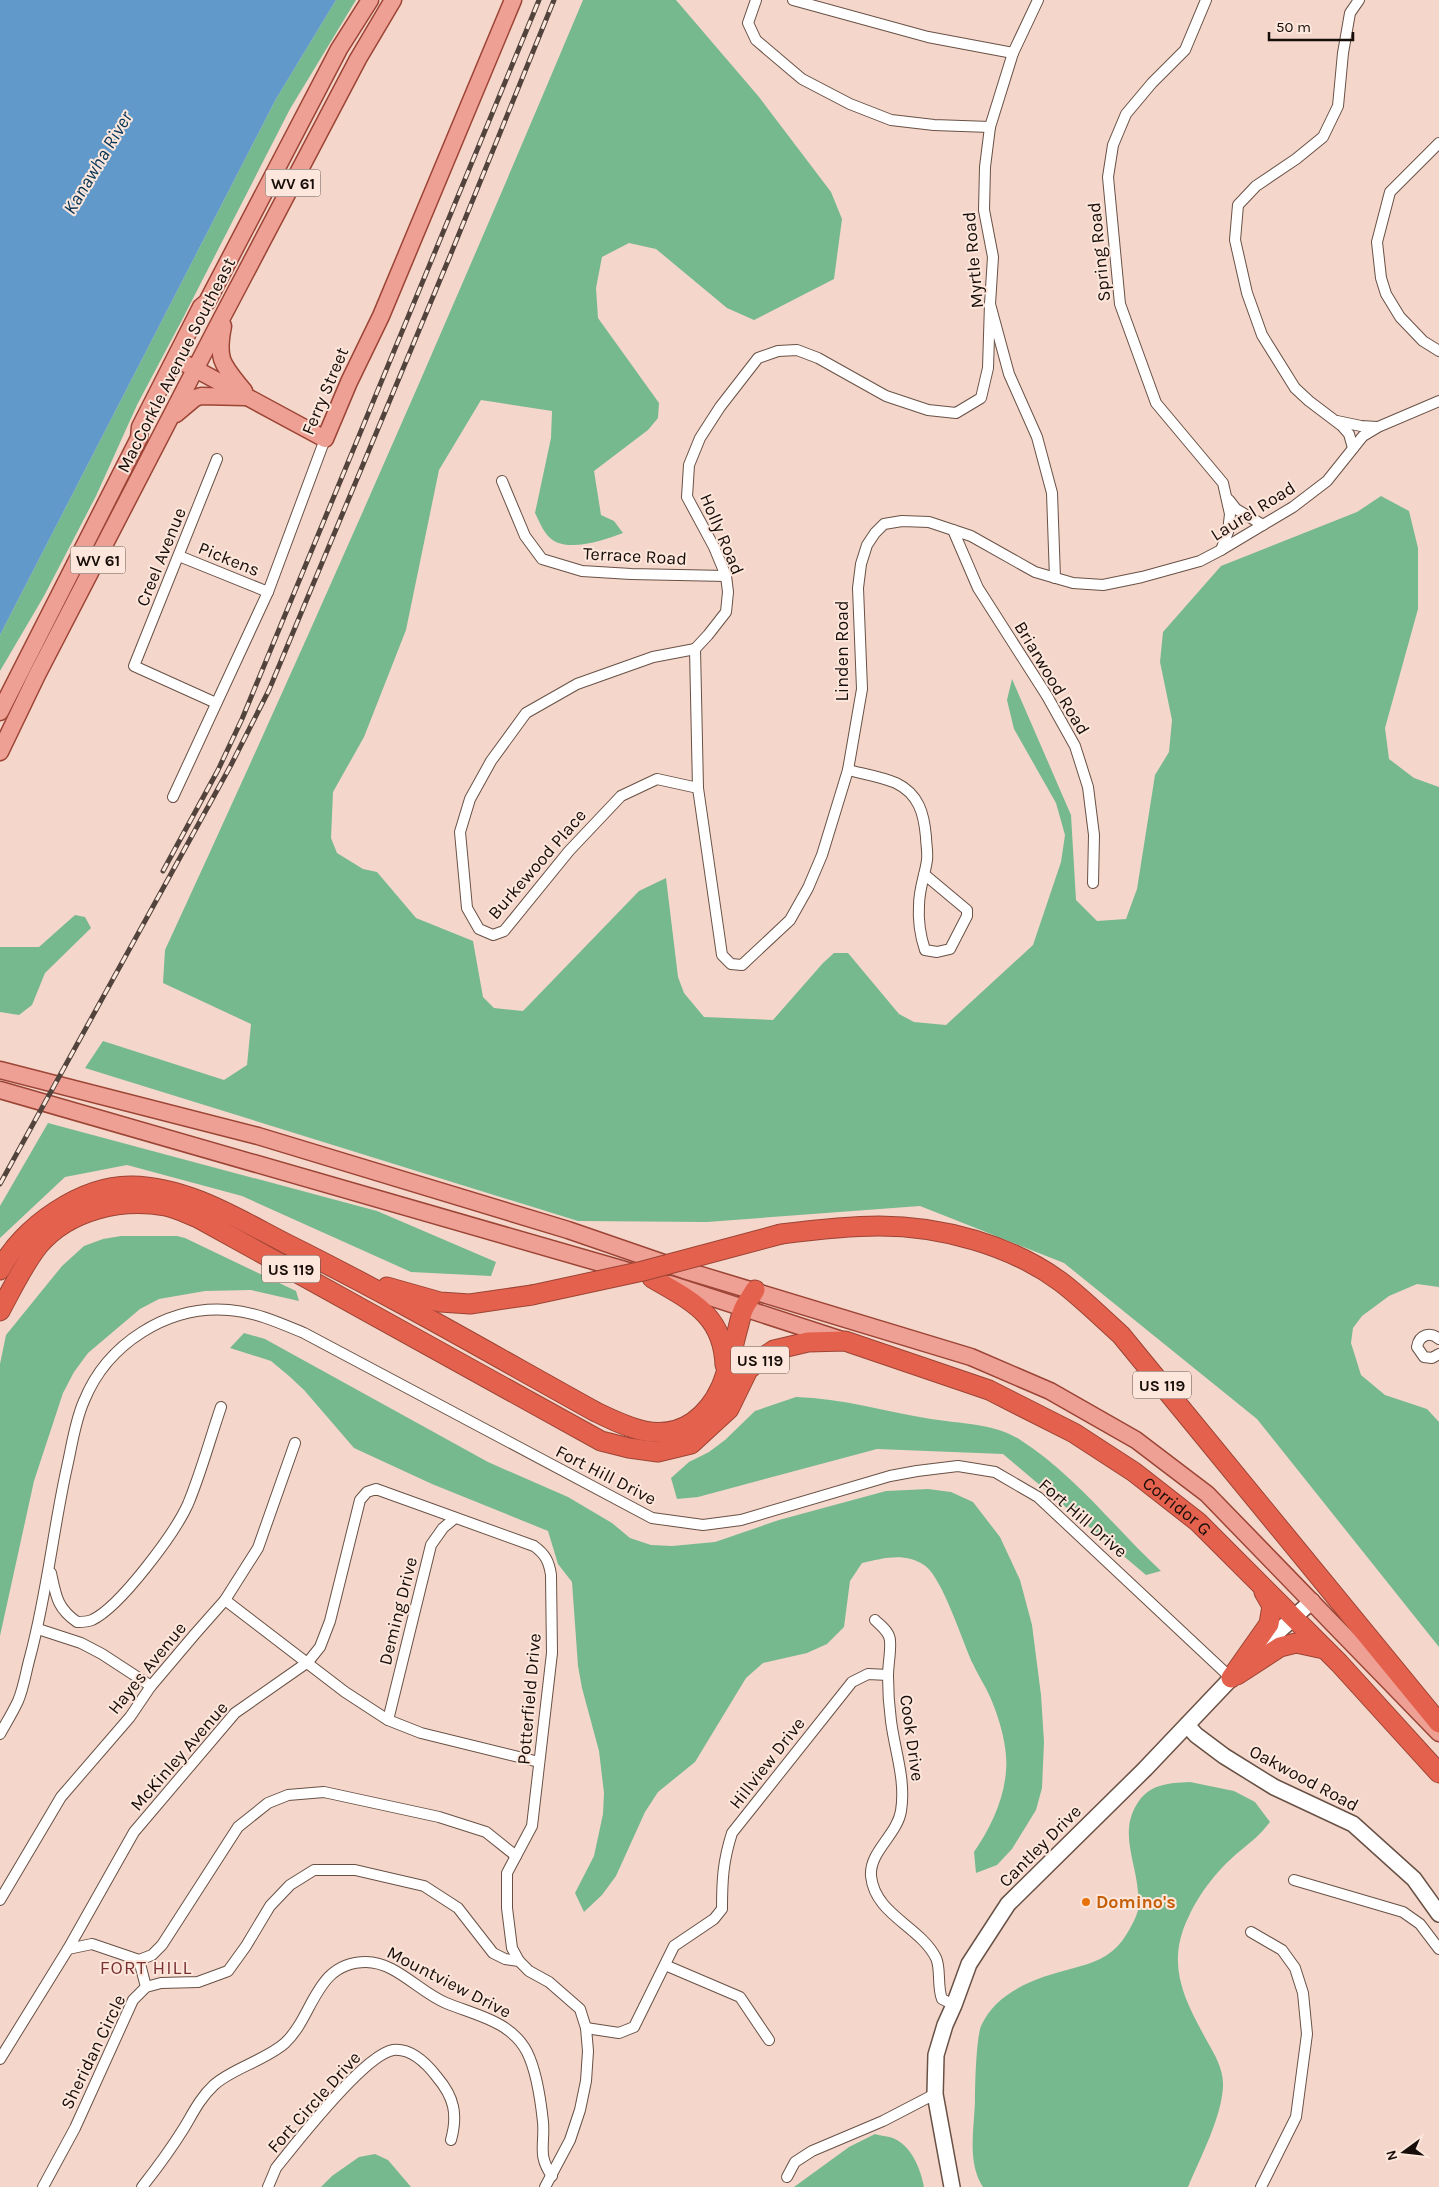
<svg xmlns="http://www.w3.org/2000/svg" width="1439" height="2187" font-family="Karla,sans-serif">
<style>
.forest{fill:#77b98e}
.water{fill:#619aca}
.lines{fill:none;stroke-linecap:round;stroke-linejoin:round}
.street-casing{stroke:#695146;stroke-width:12}
.secondary-casing{stroke:#695146;stroke-width:18}
.primary-casing{stroke:#9c4435;stroke-width:19}
.highway-casing{stroke:#9c4435;stroke-width:21}
.street{stroke:#fff;stroke-width:10}
.secondary{stroke:#fff;stroke-width:15}
.primary{stroke:#efa094;stroke-width:16}
.highway{stroke:#e4614d;stroke-width:19}
.rail-casing{stroke:#52433c;stroke-width:5}
.rail{stroke:#fde6db;stroke-width:3;stroke-dasharray:9;stroke-linecap:butt}
.highway-bridge-casing{stroke:#9c4435;stroke-width:21;stroke-linecap:butt}
.highway-bridge{stroke:#e4614d;stroke-width:19}
.food-dot{fill:#e8710a;stroke:#fde6db;stroke-width:2}
.labels{text-anchor:middle;dominant-baseline:central;stroke-width:4;stroke-linejoin:round;paint-order:stroke}
.shield{fill:#fde6db;stroke:#5c4f48;stroke-width:1}
.shield-label{font-size:16px;font-weight:bold;fill:#170e09}
.street-label{font-size:18px;fill:#170e09;stroke:#fde6db}
.food-label{font-size:18px;font-weight:bold;fill:#c56008;stroke:#fde6db;text-anchor:start}
.water-label{font-size:19px;font-style:italic;fill:#063454;stroke:#fde6db}
.neighbourhood-label{font-size:19px;letter-spacing:1px;fill:#793231;stroke:#fde6db}
</style>
<rect width="100%" height="100%" fill="#f4d7ca"/>
<g class="forest">
<path d="M 336,0 L 356,0 L 290,109 L 183,318 L 137,405 L 96,496 L 44,596 L 0,671 L 0,635 L 276,99 Z"/>
<path d="M 583,0 L 676,0 L 759,97 L 831,192 L 842,219 L 834,279 L 754,320 L 727,308 L 656,249 L 629,243 L 602,257 L 596,288 L 598,318 L 659,403 L 658,418 L 648,430 L 594,471 L 601,515 L 614,521 L 623,533 C 605,540 565,554 549,537 C 543,531 539,521 535,513 L 551,438 L 552,411 L 481,400 L 439,470 L 406,630 L 364,737 L 333,792 L 331,838 L 337,853 L 363,869 L 377,872 L 416,918 L 473,941 L 483,997 L 494,1008 L 523,1011 L 639,891 L 666,878 L 678,977 L 684,993 L 704,1017 L 773,1020 L 823,963 L 834,953 L 848,953 L 899,1014 L 914,1022 L 946,1025 L 1033,945 L 1061,862 L 1065,835 L 1056,803 L 1014,729 L 1007,700 L 1012,679 L 1071,815 L 1076,900 L 1097,921 L 1126,919 L 1137,889 L 1155,775 L 1169,752 L 1172,720 L 1160,662 L 1163,632 L 1221,566 L 1357,512 L 1381,496 L 1409,511 L 1418,548 L 1418,609 L 1385,728 L 1389,759 L 1414,778 L 1439,787 L 1439,1287 L 1417,1284 L 1389,1296 L 1362,1316 L 1353,1328 L 1351,1343 L 1361,1375 L 1385,1395 L 1427,1409 L 1439,1422 L 1439,1647 L 1257,1419 L 1064,1263 L 920,1206 L 707,1222 L 578,1221 L 85,1068 L 103,1041 L 224,1080 L 247,1065 L 251,1024 L 163,983 L 165,950 C 310,636 449,319 583,0 Z"/>
<path d="M 75,915 L 85,917 L 91,928 L 45,973 L 32,1005 L 19,1015 L 0,1012 L 0,947 L 39,947 Z"/>
<path d="M 48,1123 L 377,1211 L 496,1262 L 491,1276 L 411,1272 L 242,1196 L 127,1165 L 65,1177 L 0,1238 L 0,1206 Z"/>
<path d="M 121,1236 L 177,1236 L 185,1238 L 296,1291 L 299,1301 L 251,1290 L 205,1291 L 159,1299 L 140,1309 L 88,1353 L 74,1372 L 63,1393 L 34,1481 L 0,1636 L 0,1364 L 6,1335 L 62,1266 L 84,1246 L 103,1239 Z"/>
<path d="M 244,1333 L 265,1339 L 488,1462 L 568,1497 L 612,1523 L 630,1538 L 651,1545 L 672,1546 L 715,1542 L 779,1520 L 886,1491 L 928,1489 L 951,1492 L 973,1502 L 1000,1537 L 1020,1580 L 1032,1625 L 1041,1695 L 1044,1742 L 1042,1788 L 1036,1810 L 1012,1849 L 997,1865 L 976,1873 L 974,1852 C 990,1829 1004,1800 1006,1771 C 1008,1750 1001,1724 993,1704 C 988,1690 979,1677 973,1664 C 963,1643 942,1576 924,1565 C 905,1552 883,1558 862,1563 L 850,1581 L 844,1627 L 827,1644 L 807,1653 L 763,1663 L 746,1678 L 695,1762 L 658,1792 L 645,1812 L 616,1876 L 602,1895 L 584,1912 L 575,1893 L 594,1856 L 603,1814 L 604,1793 L 599,1751 L 582,1688 L 578,1666 L 572,1582 L 558,1564 L 548,1531 L 432,1484 L 354,1448 L 304,1390 L 289,1376 L 271,1361 L 230,1348 Z"/>
<path d="M 796,1397 C 842,1398 886,1412 931,1419 C 961,1424 992,1423 1019,1439 C 1074,1474 1114,1527 1161,1571 L 1146,1575 L 1003,1454 L 877,1449 L 698,1497 L 677,1499 L 671,1478 L 689,1462 L 709,1452 L 725,1440 L 755,1411 Z"/>
<path d="M 1190,1782 L 1234,1791 L 1255,1802 L 1270,1822 C 1259,1836 1253,1840 1240,1851 C 1220,1867 1200,1892 1189,1916 C 1165,1964 1184,1999 1207,2041 C 1215,2055 1224,2070 1223,2087 C 1221,2119 1200,2158 1188,2187 L 983,2187 C 967,2163 974,2129 975,2102 C 975,2086 976,2040 981,2026 C 997,1990 1039,1977 1074,1968 C 1093,1963 1110,1957 1122,1941 C 1129,1931 1136,1919 1139,1907 C 1140,1902 1139,1897 1138,1892 C 1136,1862 1119,1832 1137,1804 C 1149,1784 1168,1783 1190,1782 Z"/>
<path d="M 875,2134 C 881,2136 890,2136 895,2139 C 912,2147 921,2170 924,2187 L 794,2187 L 849,2147 Z"/>
<path d="M 375,2154 L 388,2160 L 411,2187 L 321,2187 L 332,2176 L 359,2157 Z"/>
</g>
<path class="water" d="M 0,0 L 336,0 L 276,99 L 0,635 Z"/>
<g class="lines">
<g class="street-casing">
<g id="street">
<path d="M 756,0 L 748,23 L 756,40 L 802,79 L 850,104 L 891,120 L 934,125 L 990,127"/>
<path d="M 793,0 L 928,37 L 1013,53"/>
<path d="M 1038,0 L 1013,53 L 990,127 L 985,167 L 984,210 L 993,257 L 990,304 L 1009,374 L 1037,437 L 1052,493 L 1055,578"/>
<path d="M 1206,0 L 1185,50 L 1152,83 L 1126,114 L 1113,145 L 1108,177 L 1120,304 L 1156,403 L 1223,483 L 1230,514 L 1228,532 L 1221,550"/>
<path d="M 1439,143 L 1390,192 L 1377,242 L 1381,278 L 1386,294 L 1400,317 L 1423,341 L 1439,351"/>
<path d="M 990,304 L 988,368 L 981,398 L 956,413 L 928,410 L 886,396 L 818,358 L 797,350 L 778,351 L 758,358 L 720,407 L 700,438 L 689,465 L 687,497 L 714,547 L 726,576 L 728,592 L 726,612 L 708,635 L 695,649 L 698,788 L 722,955 L 731,964 L 742,965 L 790,920 L 808,888 L 822,855 L 848,770 L 862,689 L 858,588 L 861,564 L 867,545 L 875,533 L 884,524 L 902,521 L 929,522 L 971,536 L 1035,572 L 1073,583 L 1103,585 L 1142,577 L 1200,561 L 1221,550 L 1293,507 L 1327,481 L 1363,436 L 1378,427 L 1439,401"/>
<path d="M 1337,421 L 1361,426 L 1377,427"/>
<path d="M 1353,448 L 1349,434 L 1342,426 L 1309,401 L 1295,388 L 1262,335 L 1247,293 L 1235,240 L 1238,205 L 1256,186 L 1296,159 L 1323,137 L 1338,106 L 1343,53 L 1350,13 L 1359,0"/>
<path d="M 502,481 L 525,536 L 542,559 L 582,571 L 631,574 L 726,576"/>
<path d="M 1229,500 L 1236,509 L 1263,525"/>
<path d="M 953,530 L 978,588 L 1047,696 L 1075,746 L 1088,787 L 1094,835 L 1093,883"/>
<path d="M 179,556 L 268,592"/>
<path d="M 695,649 L 653,657 L 577,684 L 526,713 L 491,761 L 470,799 L 460,832 L 467,908 L 479,929 L 493,935 L 504,931 L 569,851 L 621,796 L 657,779 L 698,788"/>
<path d="M 216,703 L 134,666 L 217,459"/>
<path d="M 848,770 C 864,774 882,777 896,783 C 919,794 924,814 926,837 C 926,844 928,852 927,860 C 925,875 919,889 919,905 C 918,920 920,935 925,950 L 937,952 L 950,949 L 967,916 L 967,910 L 924,874"/>
<path d="M 173,797 L 268,592 L 325,439"/>
<path d="M 1439,1339 C 1430,1331 1419,1335 1417,1347 L 1424,1357 L 1432,1358 L 1439,1354"/>
<path d="M 51,1573 C 56,1596 57,1608 77,1622 C 81,1622 87,1622 92,1620 C 120,1607 175,1533 188,1504 C 201,1473 210,1439 221,1407"/>
<path d="M 225,1600 L 345,1692 L 388,1720 L 421,1733 L 539,1762"/>
<path d="M 875,1620 C 881,1626 890,1632 890,1641 C 891,1652 888,1664 888,1676 C 888,1690 889,1706 891,1721 C 895,1752 906,1780 901,1811 C 897,1835 869,1852 871,1876 C 875,1915 920,1926 936,1958 C 941,1968 937,1987 942,1999 L 954,2005"/>
<path d="M 38,1629 L 81,1643 L 102,1654 L 151,1686"/>
<path d="M 388,1720 L 431,1545 L 443,1528 L 455,1518"/>
<path d="M 0,1734 C 6,1723 13,1712 18,1701 C 24,1687 26,1671 30,1657 C 47,1594 53,1530 67,1467 C 72,1445 75,1421 84,1401 C 107,1344 167,1305 229,1310 C 256,1312 280,1323 304,1333 L 652,1518 L 703,1525 L 741,1520 L 890,1476 L 917,1471 L 958,1466 L 995,1472 L 1038,1497 L 1231,1678"/>
<path d="M 1294,1880 L 1403,1912 L 1420,1924 L 1439,1949"/>
<path d="M 0,1900 L 61,1797 L 130,1717 L 151,1686 L 195,1634 L 225,1600 L 258,1548 L 295,1443"/>
<path d="M 1251,1932 L 1282,1950 L 1295,1968 L 1303,1993 L 1307,2034 L 1296,2117 L 1261,2187"/>
<path d="M 68,1949 L 92,1944 L 139,1960 L 152,1955 L 162,1945 L 238,1827 L 268,1803 L 288,1795 L 324,1792 L 439,1817 L 486,1832 L 516,1856"/>
<path d="M 139,1960 L 146,1987"/>
<path d="M 665,1965 L 740,1997 L 769,2040"/>
<path d="M 586,2028 L 619,2033 L 634,2027 L 674,1946 L 714,1919 L 722,1909 C 722,1880 723,1861 732,1833 L 852,1682 L 868,1674 L 888,1675"/>
<path d="M 0,2059 L 68,1949 L 134,1832 L 235,1713 L 308,1662 L 320,1647 L 330,1621 L 360,1500 L 367,1492 L 376,1489 L 534,1546 C 545,1554 549,1561 551,1575 L 552,1653 L 532,1826 L 507,1873 L 507,1908 L 512,1948 L 519,1961"/>
<path d="M 787,2177 L 795,2162 L 812,2151 L 883,2121 L 935,2094"/>
<path d="M 43,2187 L 75,2128 L 133,2000 L 146,1987 L 161,1983 L 198,1982 L 228,1971 L 246,1946 L 270,1906 L 290,1885 L 314,1870 L 355,1870 L 424,1886 L 458,1908 L 493,1953 L 505,1959 L 519,1961 L 529,1971 L 549,1982 L 580,2009 L 586,2028 L 588,2051 L 586,2081 L 580,2110 L 570,2140 L 545,2187"/>
<path d="M 142,2187 C 157,2168 171,2149 184,2128 C 193,2113 200,2098 214,2085 C 231,2069 266,2060 285,2043 C 314,2016 315,1962 366,1962 C 396,1962 419,1992 446,2003 C 475,2015 511,2021 527,2052 C 536,2070 541,2103 543,2122 C 545,2145 537,2155 552,2176"/>
<path d="M 268,2187 L 276,2168 C 296,2143 364,2055 393,2050 C 411,2048 427,2064 437,2077 C 454,2097 458,2114 451,2140"/>
</g>
</g>
<g class="secondary-casing">
<g id="secondary">
<path d="M 1187,1725 L 1196,1735 L 1224,1756 L 1274,1787 L 1353,1824 L 1414,1879 L 1439,1914"/>
<path d="M 952,2187 L 935,2094 L 936,2055 L 945,2025 L 954,2005 L 969,1964 L 1008,1904 L 1145,1769 L 1259,1649 L 1312,1601"/>
</g>
</g>
<g class="primary-casing">
<g id="primary">
<path d="M 223,326 C 216,361 223,365 244,391"/>
<path d="M 186,364 L 325,439 L 349,382 L 381,316 L 513,0"/>
<path d="M 176,414 L 195,398 L 201,396 L 245,397"/>
<path d="M 0,712 L 139,438 L 140,427 L 201,307 L 207,302 L 339,49 L 370,0"/>
<path d="M 0,752 L 37,675 L 216,329 L 358,59 L 393,0"/>
<path d="M 0,1070 L 258,1136 L 568,1230 L 684,1270 L 971,1357 L 1050,1391 L 1136,1440 L 1207,1494 L 1439,1733"/>
<path d="M 0,1090 L 635,1273"/>
<path d="M 670,1284 L 839,1339"/>
</g>
</g>
<g class="highway-casing">
<g id="highway">
<path d="M 781,1234 C 813,1230 846,1226 879,1226 C 941,1226 1011,1245 1061,1282 C 1082,1298 1101,1317 1121,1335 L 1439,1723"/>
<path d="M 0,1270 C 22,1227 82,1185 132,1186 C 188,1187 238,1219 287,1244 C 392,1296 493,1355 596,1412 C 627,1427 661,1444 693,1422 C 725,1399 728,1364 738,1328 C 740,1321 741,1313 745,1306 C 748,1301 752,1295 755,1290"/>
<path d="M 652,1278 C 691,1301 723,1314 725,1365"/>
<path d="M 387,1287 L 440,1302 L 470,1304 L 532,1295"/>
<path id="s1" d="M 0,1311 C 12,1289 23,1265 39,1245 C 69,1210 121,1198 165,1206 C 176,1208 188,1214 198,1218 L 601,1441 L 629,1448 L 658,1452 L 691,1444 L 729,1409 L 748,1370 L 762,1358 L 774,1350 L 808,1342 L 845,1341 L 989,1390 L 1074,1433 L 1134,1472 L 1198,1522 L 1339,1663 L 1439,1773"/>
<path d="M 1237,1675 L 1280,1647 L 1296,1643 L 1324,1649"/>
<path d="M 1231,1678 L 1269,1624 L 1272,1606 L 1264,1592"/>
</g>
</g>
<use href="#street" class="street"/>
<use href="#secondary" class="secondary"/>
<use href="#primary" class="primary"/>
<use href="#highway" class="highway"/>
<g class="rail-casing">
<g id="rail">
<path d="M 163,871 L 218,770 L 242,719 L 539,0"/>
<path d="M 0,1184 L 231,765 L 269,690 L 450,256 L 554,0"/>
</g>
</g>
<use href="#rail" class="rail"/>
<g class="highway-bridge-casing">
<path id="highway-bridge" d="M 532,1295 L 643,1271 L 781,1234"/>
</g>
<use href="#highway-bridge" class="highway-bridge"/>
</g>
<circle class="food-dot" cx="1086" cy="1902" r="5"/>
<g class="labels">
<g class="shield">
<rect x="265.5" y="169.5" width="55" height="27" rx="4"/>
<rect x="70.5" y="546.5" width="55" height="27" rx="4"/>
<rect x="262" y="1255.5" width="58" height="27" rx="4"/>
<rect x="731" y="1346.5" width="58" height="27" rx="4"/>
<rect x="1133" y="1371.5" width="58" height="27" rx="4"/>
</g>
<g class="shield-label">
<text x="293" y="183">WV 61</text>
<text x="98" y="560">WV 61</text>
<text x="291" y="1269">US 119</text>
<text x="760" y="1360">US 119</text>
<text x="1162" y="1385">US 119</text>
</g>
<g class="street-label">
<text transform="translate(1099 252) rotate(-96)">Spring Road</text>
<text transform="translate(973 260) rotate(-95)">Myrtle Road</text>
<text transform="translate(176 365) rotate(-63)">MacCorkle Avenue Southeast</text>
<text transform="translate(325 391) rotate(-67)">Ferry Street</text>
<text transform="translate(1253 511) rotate(-32)">Laurel Road</text>
<text transform="translate(722 534) rotate(67)">Holly Road</text>
<text transform="translate(635 556) rotate(3)">Terrace Road</text>
<text transform="translate(161 557) rotate(-68)">Creel Avenue</text>
<text transform="translate(229 559) rotate(22)">Pickens</text>
<text transform="translate(842 651) rotate(-90)">Linden Road</text>
<text transform="translate(1052 678) rotate(59)">Briarwood Road</text>
<text transform="translate(537 864) rotate(-49)">Burkewood Place</text>
<text transform="translate(606 1475) rotate(27)">Fort Hill Drive</text>
<text stroke="none"><textPath href="#s1" startOffset="1376">Corridor G</textPath></text>
<text transform="translate(1083 1518) rotate(41)">Fort Hill Drive</text>
<text transform="translate(398 1611) rotate(-76)">Deming Drive</text>
<text transform="translate(147 1668) rotate(-51)">Hayes Avenue</text>
<text transform="translate(529 1699) rotate(-85)">Potterfield Drive</text>
<text transform="translate(912 1738) rotate(82)">Cook Drive</text>
<text transform="translate(179 1756) rotate(-49)">McKinley Avenue</text>
<text transform="translate(767 1763) rotate(-52)">Hillview Drive</text>
<text transform="translate(1304 1778) rotate(28)">Oakwood Road</text>
<text transform="translate(1040 1846) rotate(-45)">Cantley Drive</text>
<text transform="translate(449 1982) rotate(27)">Mountview Drive</text>
<text transform="translate(93 2052) rotate(-64)">Sheridan Circle</text>
<text transform="translate(314 2102) rotate(-48)">Fort Circle Drive</text>
</g>
<g class="food-label">
<text x="1096" y="1902">Domino's</text>
</g>
<g class="water-label">
<text transform="translate(98 163) rotate(-59)">Kanawha River</text>
</g>
<g class="neighbourhood-label">
<text x="146" y="1968">FORT HILL</text>
</g>
</g>
<g transform="translate(1404 2152) rotate(255)" stroke="#fde6db" stroke-width="4" paint-order="stroke">
<path d="M0-4L9 19L0 12L-9 19Z" fill="#170e09"/>
<text y="-8" font-size="14" font-weight="bold" text-anchor="middle" fill="#170e09">N</text>
</g>
<path d="M1269 32v8h84v-8" fill="none" stroke="#170e09" stroke-width="2.5"/>
<text x="1276" y="32" font-size="15" fill="#170e09" stroke="#fde6db" stroke-width="4" paint-order="stroke">50 m</text>
</svg>
